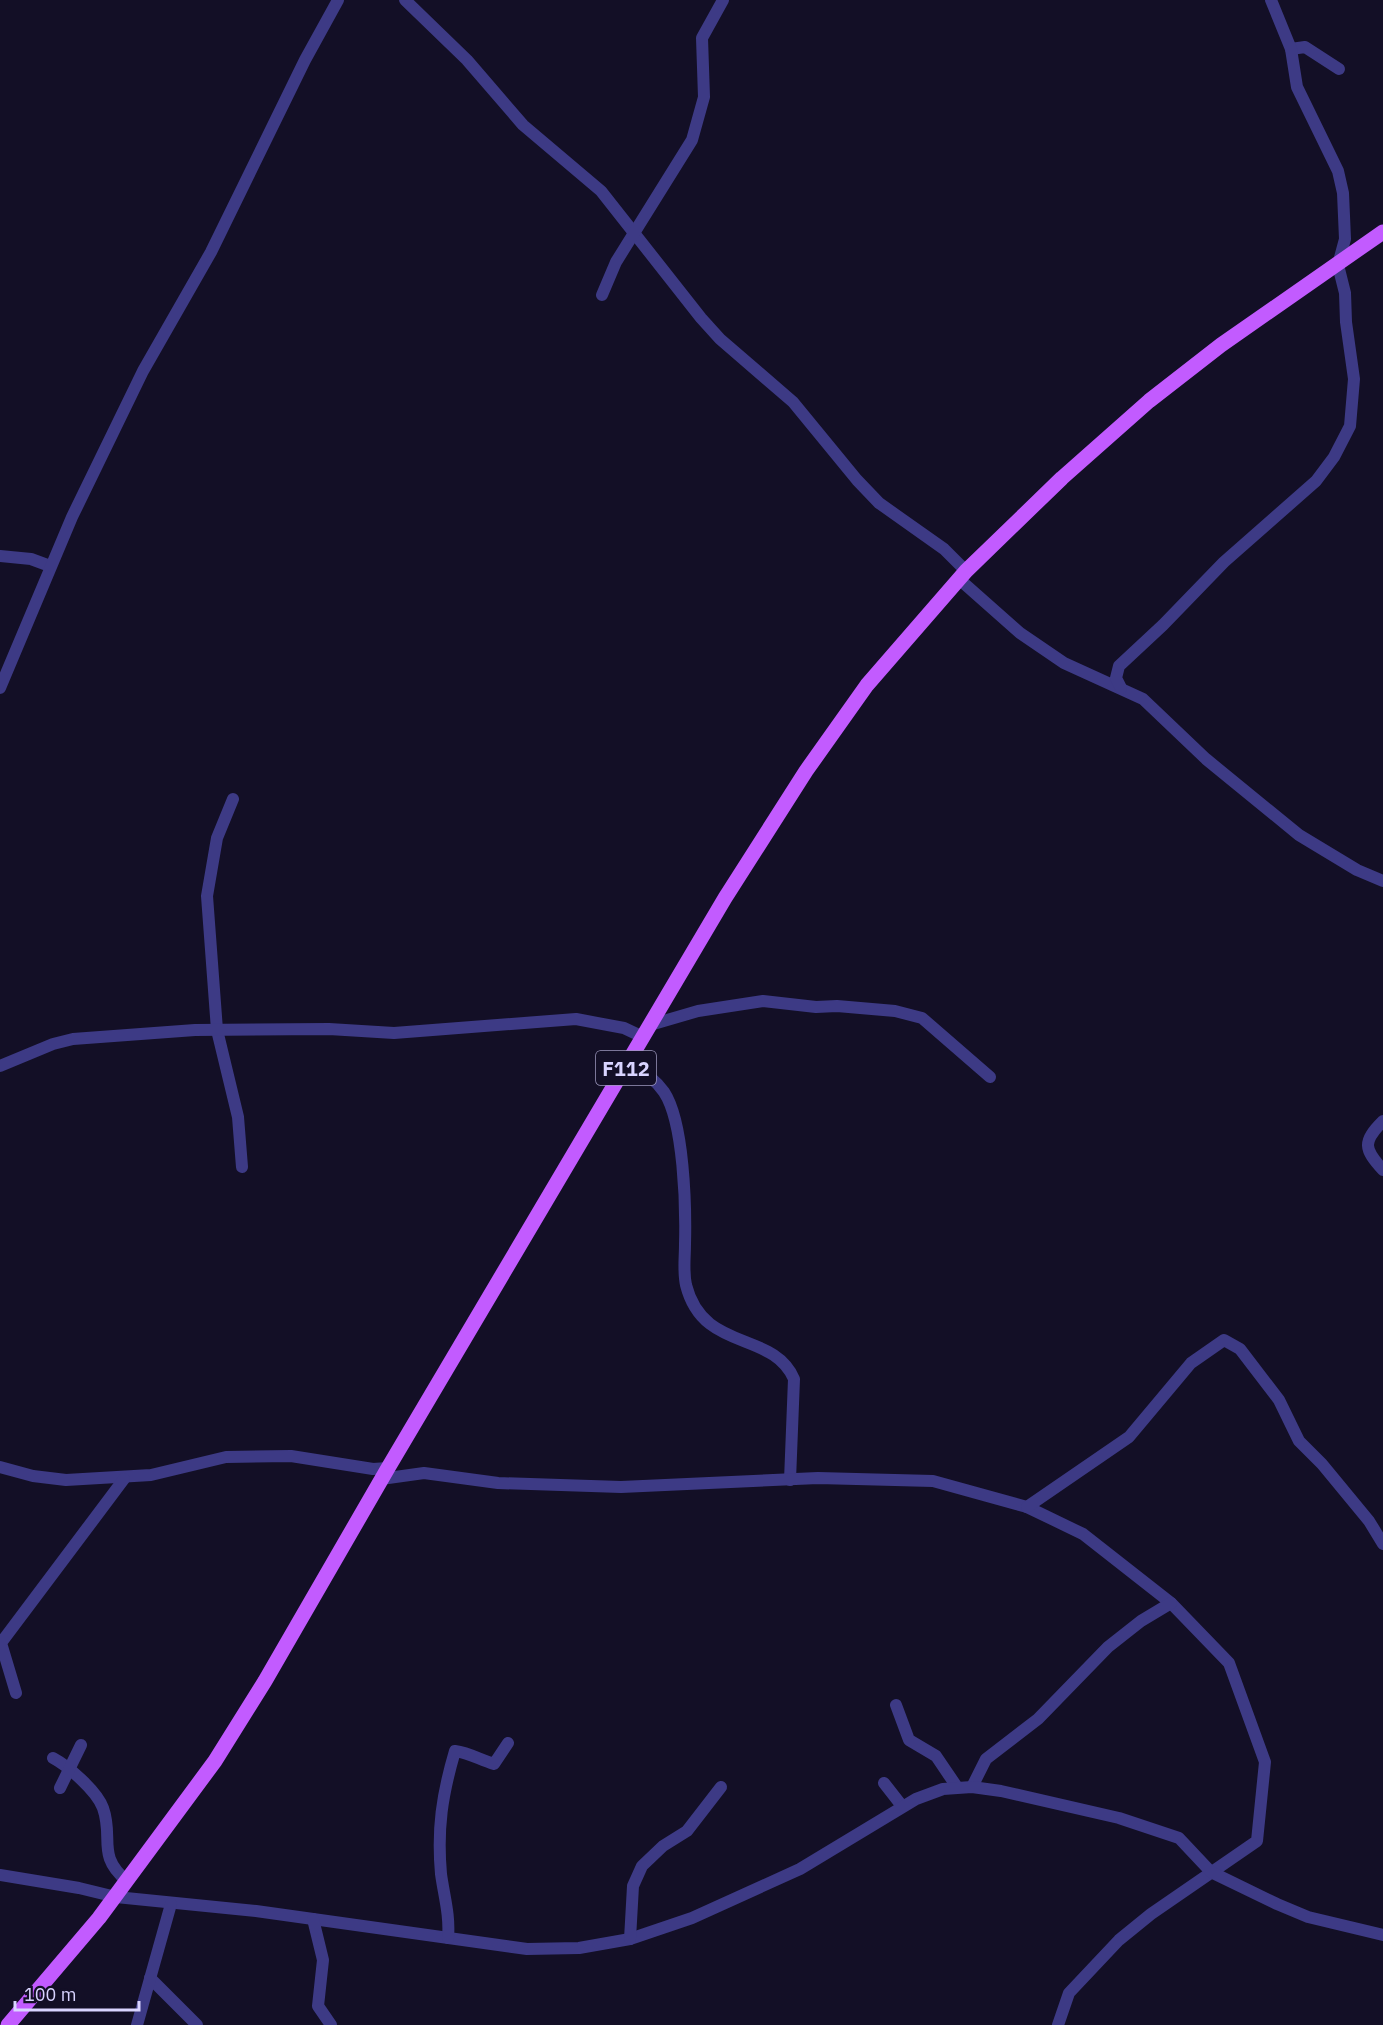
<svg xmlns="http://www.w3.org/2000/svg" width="1383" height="2025" font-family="'IBM Plex Sans',sans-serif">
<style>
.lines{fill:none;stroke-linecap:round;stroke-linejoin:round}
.minor{stroke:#3d3a85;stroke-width:12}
.major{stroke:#c25bff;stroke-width:15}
.labels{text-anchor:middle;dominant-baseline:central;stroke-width:5;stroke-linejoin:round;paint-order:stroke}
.shield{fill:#130f26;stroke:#9e99be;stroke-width:1.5}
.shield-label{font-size:20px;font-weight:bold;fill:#d9d4ff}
</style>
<rect width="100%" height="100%" fill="#130f26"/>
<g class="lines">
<g class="minor">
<path d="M 405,0 L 467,60 L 523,125 L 601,191 L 701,318 L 720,339 L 793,402 L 857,480 L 879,503 L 944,549 L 966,571"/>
<path d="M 1291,49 L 1305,47 L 1339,69"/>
<path d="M 602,295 L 616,262 L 692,140 L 704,97 L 702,38 L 723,0"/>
<path d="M 0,556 L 31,559 L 50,566"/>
<path d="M 959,579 L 1020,633 L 1064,663 L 1143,699 L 1206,759 L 1299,835 L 1357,870 L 1383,881"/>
<path d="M 0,688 L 72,517 L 143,371 L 211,252 L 305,60 L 338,0"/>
<path d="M 1121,688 L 1116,678 L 1119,666 L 1163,625 L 1224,562 L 1316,481 L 1334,457 L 1350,426 L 1354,379 L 1346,322 L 1345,293 L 1338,265 L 1345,239 L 1343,193 L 1338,171 L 1297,87 L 1291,49 L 1271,0"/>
<path d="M 233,799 L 217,838 L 207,896 L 217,1030 L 238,1117 L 242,1167"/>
<path d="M 650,1025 L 698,1011 L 763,1001 L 816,1007 L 837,1006 L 895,1011 L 922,1018 L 990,1077"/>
<path d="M 629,1063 C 642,1070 655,1079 664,1092 C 684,1122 686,1206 685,1244 C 685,1258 683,1271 686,1285 C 703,1353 773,1330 794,1379 L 790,1480"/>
<path d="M 0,1066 L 53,1044 L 73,1039 L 195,1030 L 329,1029 L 394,1033 L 576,1019 L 624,1028 L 643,1037"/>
<path d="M 1383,1121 C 1362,1142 1364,1149 1383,1170"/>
<path d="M 0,1467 L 33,1476 L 66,1480 L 151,1475 L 226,1457 L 291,1456 L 373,1469 L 388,1468"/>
<path d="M 381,1479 L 424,1473 L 498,1483 L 621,1487 L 818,1478 L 933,1481 L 1027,1507 L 1083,1534 L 1171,1603 L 1229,1663 L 1265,1762 L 1257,1841 L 1151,1914 L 1119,1940 L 1069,1993 L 1058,2025"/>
<path d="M 1027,1507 L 1129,1437 L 1191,1363 L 1224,1340 L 1240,1349 L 1279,1400 L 1299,1441 L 1322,1464 L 1369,1521 L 1383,1544"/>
<path d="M 16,1693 L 1,1643 L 124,1479"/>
<path d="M 896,1705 L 909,1740 L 936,1756 L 957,1787"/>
<path d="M 53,1758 C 68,1766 97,1791 103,1808 C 114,1839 96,1855 127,1881"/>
<path d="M 884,1783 L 902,1806"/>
<path d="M 972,1787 L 986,1759 L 1038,1719 L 1108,1647 L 1141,1621 L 1171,1603"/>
<path d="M 60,1788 L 81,1745"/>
<path d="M 0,1875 L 79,1888 L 116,1897 L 256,1911 L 527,1949 L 579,1948 L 630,1939 L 692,1918 L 800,1869 L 916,1799 L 943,1789 L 972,1787 L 1001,1791 L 1119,1818 L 1179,1838 L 1211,1872 L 1277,1904 L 1308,1917 L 1383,1935"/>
<path d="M 313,1919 L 323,1960 L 318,2006 L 331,2025"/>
<path d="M 448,1938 C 450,1915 444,1896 441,1874 C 437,1829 442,1795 455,1751 C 470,1753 480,1760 494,1764 L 508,1743"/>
<path d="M 630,1939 L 633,1886 L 642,1866 L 663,1846 L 687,1831 L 721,1787"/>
<path d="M 150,1978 L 197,2025"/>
<path d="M 137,2025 L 171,1904"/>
</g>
<path class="major" d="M 8,2025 L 99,1918 L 215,1761 L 265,1681 L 388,1468 L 725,898 L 806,771 L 867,685 L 966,571 L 1062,478 L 1149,401 L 1221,345 L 1383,232"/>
</g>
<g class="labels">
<rect class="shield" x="596" y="1051" width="60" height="34" rx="4.5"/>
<g class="shield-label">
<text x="626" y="1068">F112</text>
</g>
</g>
<path d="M15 2001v9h124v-9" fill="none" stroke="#d9d4ff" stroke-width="3"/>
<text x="24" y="2001" font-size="18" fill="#d9d4ff" stroke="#130f26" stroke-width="4.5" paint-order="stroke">100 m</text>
</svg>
